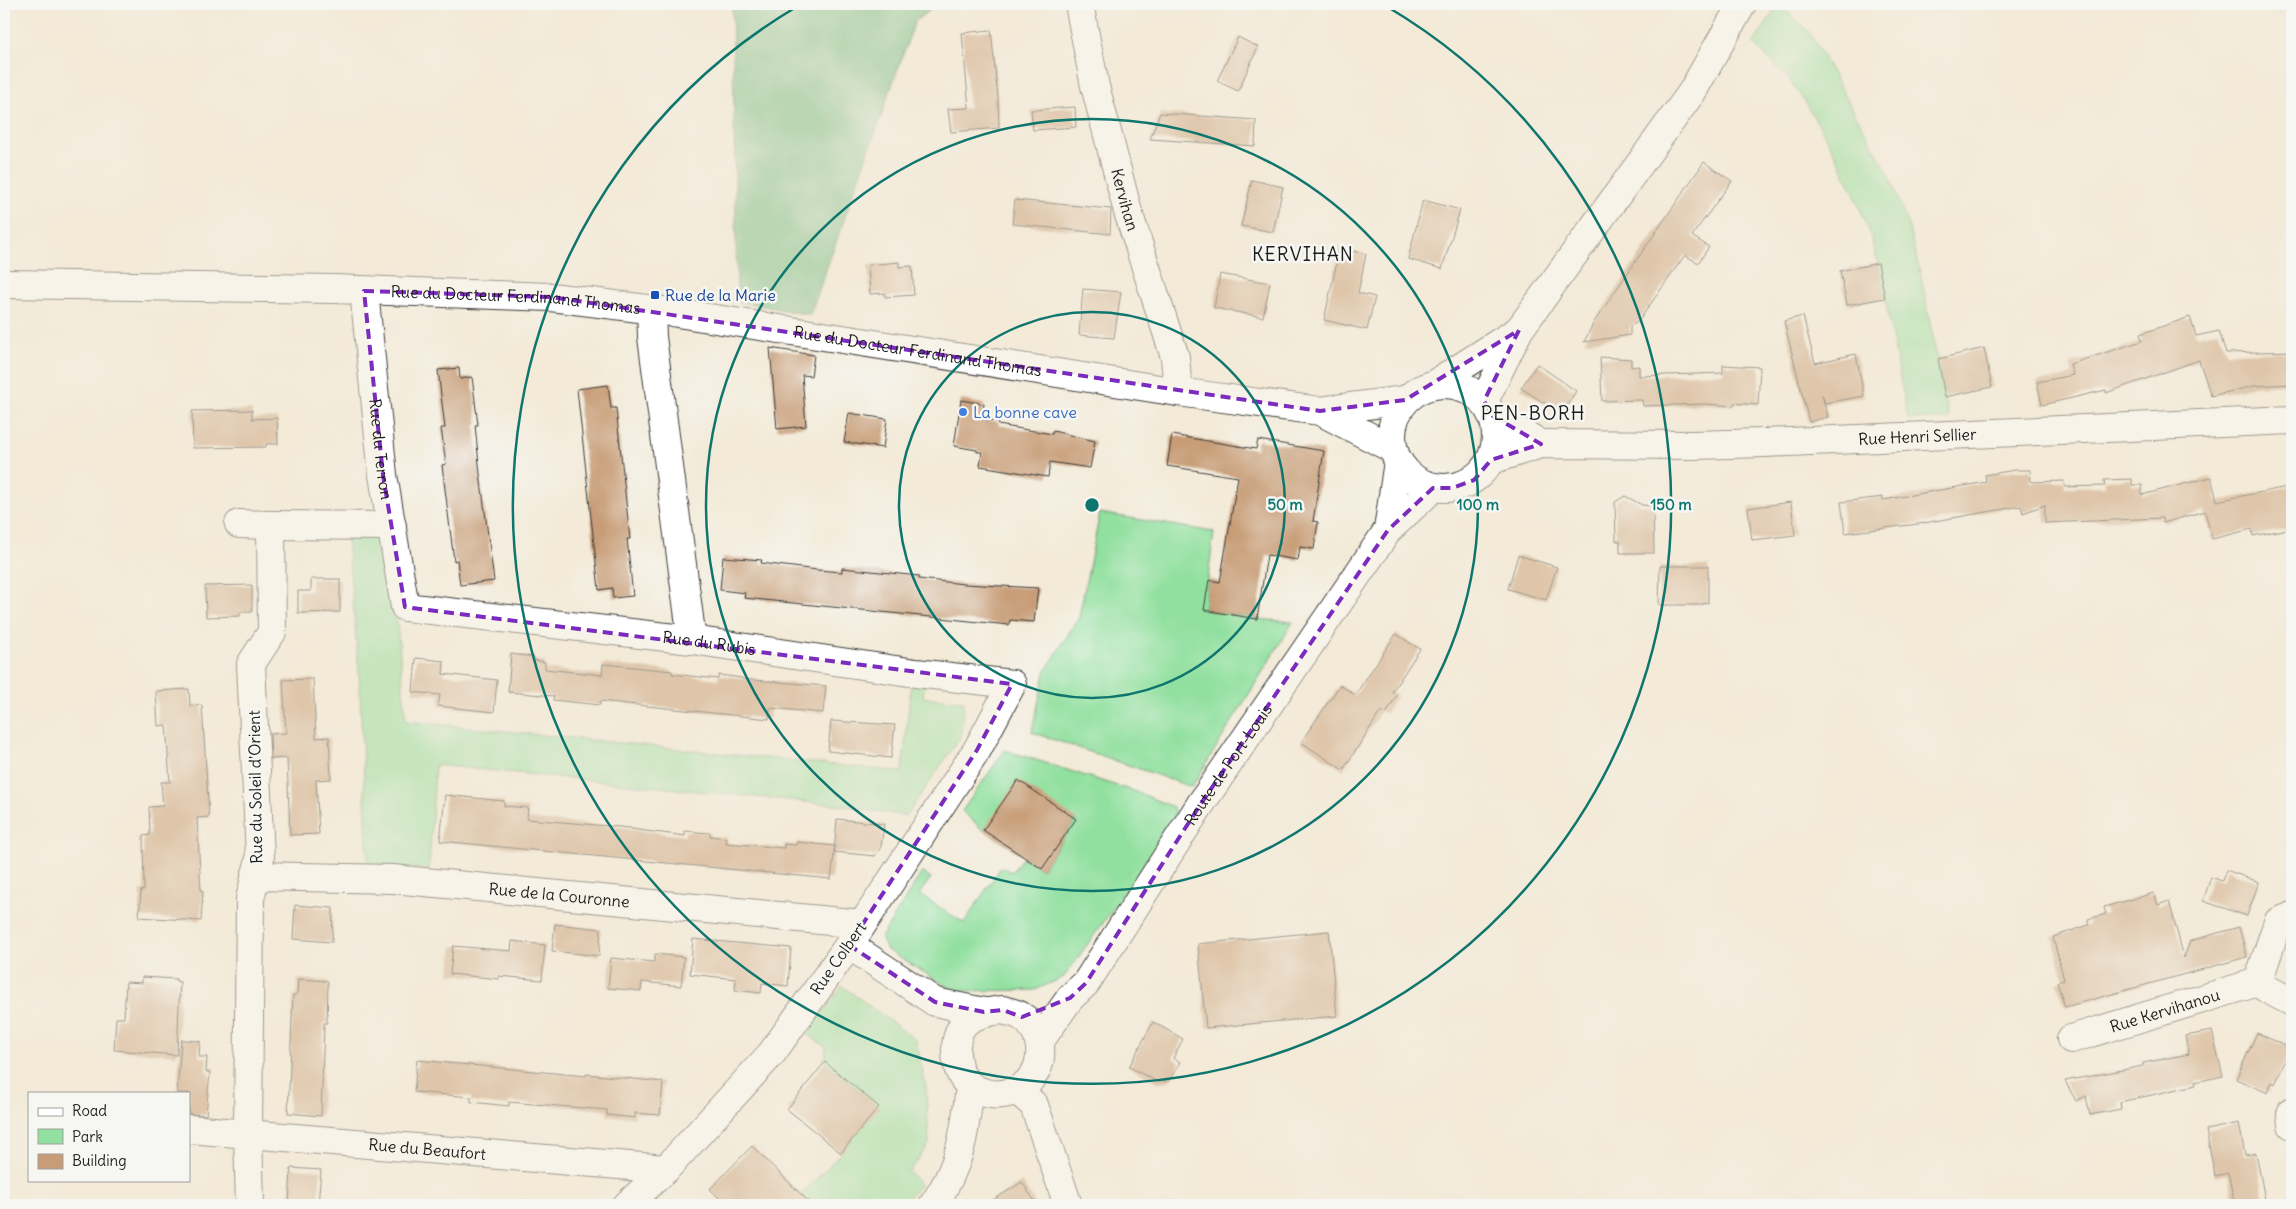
<svg xmlns="http://www.w3.org/2000/svg" width="2296" height="1209" font-family="Delius,sans-serif">
<style>
.green{fill:#91e09f;stroke:#567e5e}
.forest{fill:#74be86;stroke:#486d51}
.building{fill:#c79c76}
.lines{fill:none;stroke-linecap:round;stroke-linejoin:round}
.minor-casing{stroke:#3c3b38;stroke-width:30}
.secondary-casing{stroke:#3c3b38;stroke-width:30}
.minor{stroke:#fff;stroke-width:28}
.secondary{stroke:#fff;stroke-width:28}
.marked{fill:none;stroke:#7b2cbf;stroke-width:4;stroke-dasharray:10 6;stroke-linejoin:round}
.ring{fill:none;stroke:#0f766e;stroke-width:2.5}
.transit-dot{fill:#1a4fb4;stroke:#f6f6f2;stroke-width:2}
.shop-dot{fill:#3f7fe0;stroke:#f6f6f2;stroke-width:2}
.labels{text-anchor:middle;dominant-baseline:central;stroke-width:5;stroke-linejoin:round;paint-order:stroke}
.street-label{font-size:16px;fill:#1c1c1c;stroke:#f6f6f2}
.transit-label{font-size:16px;fill:#164399;stroke:#f6f6f2;text-anchor:start}
.shop-label{font-size:16px;fill:#366cbe;stroke:#f6f6f2;text-anchor:start}
.quarter-label{font-size:19px;letter-spacing:1px;fill:#1c1c1c;stroke:#f6f6f2}
.centre{fill:#0f766e;stroke:#f6f6f2;stroke-width:2.5}
.ring-label{font-size:15px;text-anchor:middle;font-weight:bold;fill:#0f766e;stroke:#f6f6f2;stroke-width:5;stroke-linejoin:round;paint-order:stroke}
</style>
<rect width="100%" height="100%" fill="#f6f6f2"/>
<filter id="ink" filterUnits="userSpaceOnUse"><feTurbulence type="fractalNoise" baseFrequency=".02" numOctaves="2"/><feDisplacementMap in="SourceGraphic" scale="10" xChannelSelector="R" yChannelSelector="G"/><feConvolveMatrix kernelMatrix="1 2 1 2 8 2 1 2 1" color-interpolation-filters="sRGB"/></filter>
<filter id="wash" filterUnits="userSpaceOnUse"><feTurbulence type="fractalNoise" baseFrequency=".0096" numOctaves="4" result="noise"/><feDisplacementMap in="SourceGraphic" scale="20" xChannelSelector="R" yChannelSelector="G"/><feGaussianBlur stdDeviation="1.12" result="paint"/><feColorMatrix in="noise" values="0 0 0 0 0 0 0 0 0 0 0 0 0 0 0 0 0 1.4 0 .05"/><feComposite in="paint" operator="in"/></filter>
<g filter="url(#wash)">
<rect width="100%" height="100%" fill="#f3ead7"/>
<g class="green">
<path d="M 1779,4 L 1809,32 L 1888,172 L 1908,225 L 1921,276 L 1949,419 L 1908,419 L 1878,263 C 1862,201 1830,138 1793,85 C 1782,70 1766,57 1753,44 Z"/>
<path d="M 1100,513 L 1214,532 L 1204,610 L 1257,619 L 1293,622 L 1192,787 L 1032,732 L 1045,672 L 1079,617 Z"/>
<path d="M 377,537 L 382,541 L 391,557 L 406,721 L 902,772 L 912,677 L 925,678 L 923,697 L 964,701 L 961,736 L 906,816 L 838,805 L 435,765 L 429,869 L 368,866 L 359,672 L 347,538 Z"/>
<path d="M 1005,750 L 1139,793 L 1173,807 L 1177,820 L 1064,977 L 1035,990 L 955,991 L 887,950 L 881,938 L 922,872 L 931,878 L 919,894 L 964,923 L 1001,867 L 1012,872 L 1023,857 L 1042,869 L 1076,820 L 983,830 L 962,811 Z"/>
<path d="M 842,986 L 916,1040 L 926,1087 L 929,1144 L 909,1172 L 921,1185 L 901,1205 L 792,1205 L 841,1153 L 879,1107 L 825,1062 L 826,1047 L 807,1034 Z"/>
</g>
<path class="forest" d="M 732,4 L 938,4 L 915,21 L 810,315 L 737,301 Z"/>
<g id="blocks">
<g class="building">
<path d="M 991,30 L 998,98 L 999,128 L 951,132 L 948,109 L 969,108 L 962,33 Z"/>
<path d="M 1238,37 L 1258,47 L 1238,91 L 1217,81 Z"/>
<path d="M 1075,107 L 1076,127 L 1033,130 L 1031,110 Z"/>
<path d="M 1160,113 L 1256,120 L 1255,146 L 1150,139 Z"/>
<path d="M 1704,162 L 1732,181 L 1692,236 L 1709,247 L 1698,263 L 1685,255 L 1638,322 L 1630,326 L 1630,335 L 1584,342 L 1594,322 Z"/>
<path d="M 1252,180 L 1283,187 L 1273,232 L 1241,226 Z"/>
<path d="M 1015,200 L 1111,209 L 1110,234 L 1012,224 Z"/>
<path d="M 1423,200 L 1460,210 L 1442,269 L 1408,259 Z"/>
<path d="M 1340,248 L 1366,254 L 1358,293 L 1375,297 L 1367,330 L 1324,320 Z"/>
<path d="M 899,262 L 899,267 L 912,266 L 914,295 L 885,297 L 885,293 L 870,294 L 868,265 Z"/>
<path d="M 1878,263 L 1885,298 L 1847,305 L 1840,271 Z"/>
<path d="M 1220,274 L 1270,283 L 1263,317 L 1214,308 Z"/>
<path d="M 1083,289 L 1121,292 L 1114,338 L 1079,335 Z"/>
<path d="M 1803,316 L 1815,363 L 1856,354 L 1864,396 L 1825,403 L 1822,395 L 1828,417 L 1809,422 L 1784,321 Z"/>
<path d="M 2190,317 L 2196,336 L 2219,331 L 2226,353 L 2292,351 L 2292,384 L 2254,386 L 2211,396 L 2199,360 L 2106,393 L 2106,390 L 2042,405 L 2037,382 L 2073,375 L 2070,364 L 2142,341 L 2140,334 Z"/>
<path d="M 770,348 L 814,355 L 811,376 L 802,375 L 806,426 L 777,429 Z"/>
<path d="M 1984,348 L 1992,387 L 1945,397 L 1938,359 Z"/>
<path d="M 1600,357 L 1631,359 L 1631,367 L 1639,366 L 1639,376 L 1723,373 L 1723,365 L 1760,367 L 1758,405 L 1734,403 L 1734,406 L 1706,404 L 1643,406 L 1642,400 L 1602,401 Z"/>
<path d="M 1537,364 L 1576,391 L 1566,407 L 1558,406 L 1556,411 L 1521,388 Z"/>
<path d="M 459,368 L 460,379 L 472,377 L 478,425 L 475,425 L 480,474 L 494,581 L 460,585 L 457,560 L 454,561 L 442,465 L 446,464 L 441,428 L 445,428 L 438,370 Z"/>
<path d="M 608,385 L 611,408 L 616,408 L 630,539 L 627,539 L 633,596 L 613,598 L 612,588 L 599,590 L 577,389 Z"/>
<path d="M 961,400 L 984,404 L 982,419 L 999,422 L 998,425 L 1052,434 L 1053,431 L 1095,441 L 1090,468 L 1050,462 L 1048,477 L 980,466 L 982,452 L 977,452 L 977,450 L 954,446 Z"/>
<path d="M 252,410 L 252,419 L 277,418 L 278,444 L 266,444 L 266,447 L 193,448 L 192,411 Z"/>
<path d="M 849,413 L 887,419 L 883,448 L 844,442 Z"/>
<path d="M 1172,435 L 1256,449 L 1258,440 L 1324,451 L 1313,521 L 1318,522 L 1314,549 L 1300,547 L 1298,560 L 1267,555 L 1257,619 L 1204,610 L 1209,580 L 1220,582 L 1238,477 L 1167,466 Z"/>
<path d="M 2015,470 L 2030,470 L 2031,482 L 2064,481 L 2065,487 L 2105,486 L 2104,480 L 2132,479 L 2132,485 L 2142,485 L 2142,495 L 2211,477 L 2217,501 L 2292,486 L 2292,528 L 2253,536 L 2252,529 L 2212,539 L 2205,511 L 2163,523 L 2162,518 L 2045,523 L 2045,505 L 2023,513 L 2021,506 L 1918,524 L 1845,533 L 1841,502 L 1883,497 L 1883,500 L 1986,482 L 1985,475 Z"/>
<path d="M 1625,496 L 1642,505 L 1653,506 L 1654,553 L 1620,553 L 1620,541 L 1616,541 L 1615,502 Z"/>
<path d="M 1791,502 L 1795,535 L 1752,540 L 1748,508 Z"/>
<path d="M 1518,555 L 1557,567 L 1546,600 L 1508,589 Z"/>
<path d="M 723,557 L 762,560 L 761,563 L 817,570 L 842,572 L 842,568 L 919,576 L 919,579 L 964,584 L 1038,588 L 1034,622 L 1010,620 L 1009,625 L 744,598 L 745,593 L 720,590 Z"/>
<path d="M 1660,566 L 1708,566 L 1708,603 L 1696,605 L 1659,605 Z"/>
<path d="M 311,579 L 340,579 L 340,612 L 298,613 L 298,591 L 311,591 Z"/>
<path d="M 252,585 L 252,612 L 240,612 L 240,616 L 206,617 L 205,586 Z"/>
<path d="M 1396,634 L 1420,649 L 1392,692 L 1397,695 L 1386,714 L 1381,711 L 1343,770 L 1301,742 L 1340,685 L 1355,695 Z"/>
<path d="M 511,654 L 534,657 L 534,660 L 545,662 L 545,669 L 602,675 L 603,664 L 672,671 L 672,674 L 718,679 L 719,675 L 742,678 L 742,679 L 826,686 L 823,713 L 770,708 L 769,719 L 600,701 L 600,705 L 553,700 L 554,696 L 508,692 Z"/>
<path d="M 416,658 L 444,661 L 443,674 L 497,680 L 494,712 L 438,706 L 440,695 L 413,692 Z"/>
<path d="M 313,679 L 316,738 L 329,737 L 331,779 L 316,780 L 319,834 L 290,835 L 287,758 L 271,759 L 270,734 L 286,733 L 283,680 Z"/>
<path d="M 189,689 L 190,706 L 202,705 L 209,817 L 197,818 L 201,891 L 203,891 L 201,921 L 139,917 L 141,890 L 144,890 L 143,836 L 150,835 L 149,807 L 163,806 L 161,782 L 170,782 L 166,725 L 158,726 L 156,691 Z"/>
<path d="M 831,721 L 895,725 L 891,758 L 828,751 Z"/>
<path d="M 1018,780 L 1076,819 L 1042,869 L 983,830 Z"/>
<path d="M 445,795 L 504,801 L 504,806 L 528,808 L 527,819 L 631,828 L 631,829 L 685,836 L 685,831 L 710,833 L 710,836 L 727,838 L 726,843 L 784,848 L 784,844 L 796,845 L 797,842 L 835,846 L 831,879 L 440,841 Z"/>
<path d="M 837,819 L 884,824 L 881,847 L 875,856 L 834,852 Z"/>
<path d="M 2226,870 L 2259,882 L 2247,916 L 2203,901 L 2211,877 L 2222,881 Z"/>
<path d="M 2154,893 L 2158,905 L 2169,901 L 2184,958 L 2190,941 L 2239,927 L 2247,957 L 2065,1007 L 2057,982 L 2064,980 L 2053,937 L 2089,925 L 2088,919 L 2106,914 L 2104,907 Z"/>
<path d="M 295,905 L 333,908 L 332,942 L 293,939 Z"/>
<path d="M 555,924 L 601,929 L 599,956 L 552,951 Z"/>
<path d="M 1329,931 L 1337,1016 L 1206,1028 L 1198,944 Z"/>
<path d="M 693,939 L 791,948 L 788,986 L 762,983 L 761,993 L 735,990 L 736,979 L 690,974 Z"/>
<path d="M 512,941 L 545,945 L 542,980 L 499,976 L 499,979 L 450,974 L 453,946 L 511,951 Z"/>
<path d="M 655,954 L 684,957 L 681,986 L 642,982 L 641,991 L 608,988 L 611,958 L 654,962 Z"/>
<path d="M 142,977 L 176,979 L 176,981 L 180,982 L 177,1055 L 114,1050 L 116,1018 L 124,1018 L 126,982 L 142,983 Z"/>
<path d="M 298,979 L 328,981 L 327,1023 L 324,1023 L 321,1116 L 288,1113 L 293,995 L 297,995 Z"/>
<path d="M 1153,1022 L 1183,1039 L 1173,1058 L 1180,1062 L 1169,1081 L 1158,1082 L 1129,1067 Z"/>
<path d="M 2212,1031 L 2223,1076 L 2195,1082 L 2196,1085 L 2120,1102 L 2121,1109 L 2090,1115 L 2086,1096 L 2076,1101 L 2065,1081 L 2143,1066 L 2143,1063 L 2189,1054 L 2185,1036 Z"/>
<path d="M 2257,1033 L 2291,1048 L 2275,1084 L 2272,1082 L 2268,1093 L 2236,1079 Z"/>
<path d="M 181,1040 L 200,1041 L 199,1057 L 207,1057 L 206,1072 L 210,1072 L 206,1115 L 189,1114 L 189,1093 L 177,1093 Z"/>
<path d="M 417,1060 L 586,1076 L 586,1074 L 663,1082 L 660,1115 L 635,1113 L 635,1118 L 607,1115 L 607,1110 L 509,1102 L 509,1106 L 471,1102 L 471,1097 L 414,1092 Z"/>
<path d="M 825,1062 L 879,1107 L 841,1153 L 787,1109 Z"/>
<path d="M 2239,1123 L 2245,1155 L 2256,1153 L 2266,1205 L 2235,1205 L 2228,1173 L 2215,1176 L 2206,1130 Z"/>
<path d="M 752,1146 L 812,1205 L 726,1205 L 710,1189 Z"/>
<path d="M 291,1168 L 321,1170 L 318,1205 L 289,1205 Z"/>
<path d="M 1022,1182 L 1037,1205 L 985,1205 Z"/>
</g>
</g>
</g>
<g filter="url(#ink)">
<use href="#blocks" fill-opacity="0" stroke="#3c3b38" stroke-width="1"/>
<g class="lines">
<g class="minor-casing">
<g id="minor">
<path id="s1" d="M 1079,4 L 1095,86 L 1128,212 L 1175,357 L 1178,392"/>
<path id="s2" d="M 4,284 L 334,289 L 551,297 L 671,312 L 1178,392 L 1320,411 L 1405,400"/>
<path id="s3" d="M 364,291 L 383,475 L 405,607 L 692,640 L 916,673 L 1012,684 L 977,750 L 849,945 L 772,1053 L 666,1169 L 627,1205"/>
<path d="M 651,309 L 652,337 L 692,640"/>
<path d="M 1320,411 L 1393,449"/>
<path d="M 1493,416 L 1541,444"/>
<path id="s4" d="M 1491,460 L 1541,444 L 1693,445 L 1764,443 L 2292,420"/>
<path d="M 239,524 L 271,525"/>
<path id="s5" d="M 255,876 L 393,879 L 862,924"/>
<path d="M 2292,916 L 2278,922 L 2258,982 L 2267,989 L 2292,1002"/>
<path d="M 849,945 L 935,1002 L 984,1012"/>
<path id="s6" d="M 2071,1039 L 2258,982"/>
<path d="M 1018,1091 L 1034,1105 L 1068,1205"/>
<path d="M 2292,1111 L 2291,1114 L 2292,1125"/>
<path id="s7" d="M 189,1129 L 666,1169"/>
<path d="M 250,1205 L 248,1135 L 250,899 L 260,858 L 251,664 L 272,632 L 271,525 L 392,526"/>
</g>
</g>
<g class="secondary-casing">
<g id="secondary">
<circle cx="1444" cy="436" r="52"/>
<path d="M 1433,385 L 1519,330"/>
<path d="M 1484,401 L 1519,330 L 1692,92 L 1742,4"/>
<path d="M 1388,530 L 1398,461"/>
<path d="M 1003,1010 C 1009,1012 1016,1013 1021,1016 C 1042,1029 1046,1059 1032,1077 C 1019,1096 990,1100 971,1086 C 954,1074 952,1043 962,1026 C 970,1015 991,1011 1003,1010 Z"/>
<path id="s8" d="M 1040,1041 L 1070,998 L 1086,983 L 1200,805 L 1388,530 L 1433,488"/>
<path d="M 933,1205 C 961,1166 965,1132 970,1086"/>
</g>
</g>
<use href="#minor" class="minor"/>
<use href="#secondary" class="secondary"/>
</g>
</g>
<path d="M0 0H2296V1209H0ZM 364,291 L 551,297 L 1320,411 L 1405,400 L 1519,330 L 1484,401 L 1493,416 L 1541,444 L 1491,460 L 1474,480 L 1452,488 L 1433,488 L 1388,530 L 1200,805 L 1086,983 L 1070,998 L 1022,1017 L 1003,1010 L 984,1012 L 935,1002 L 849,945 L 977,750 L 1012,684 L 405,607 L 383,475 Z" fill="#f3ead7" fill-opacity=".55" fill-rule="evenodd"/>
<path class="marked" d="M 364,291 L 551,297 L 1320,411 L 1405,400 L 1519,330 L 1484,401 L 1493,416 L 1541,444 L 1491,460 L 1474,480 L 1452,488 L 1433,488 L 1388,530 L 1200,805 L 1086,983 L 1070,998 L 1022,1017 L 1003,1010 L 984,1012 L 935,1002 L 849,945 L 977,750 L 1012,684 L 405,607 L 383,475 Z"/>
<g class="ring">
<circle cx="1092" cy="505" r="193"/>
<circle cx="1092" cy="505" r="386"/>
<path d="M1386 6A579 579 0 1 1 798 6"/>
</g>
<rect class="transit-dot" x="650" y="290" width="10" height="10" rx="2.5"/>
<circle class="shop-dot" cx="963" cy="412" r="5"/>
<g class="labels">
<g class="street-label">
<text stroke="none"><textPath href="#s1" startOffset="201">Kervihan</textPath></text>
<text stroke="none"><textPath href="#s2" startOffset="512">Rue du Docteur Ferdinand Thomas</textPath></text>
<text stroke="none"><textPath href="#s2" startOffset="918">Rue du Docteur Ferdinand Thomas</textPath></text>
<text stroke="none"><textPath href="#s4" startOffset="429">Rue Henri Sellier</textPath></text>
<text stroke="none"><textPath href="#s3" startOffset="159">Rue du Terron</textPath></text>
<text stroke="none"><textPath href="#s3" startOffset="625">Rue du Rubis</textPath></text>
<text stroke="none"><textPath href="#s8" startOffset="335">Route de Port-Louis</textPath></text>
<text transform="translate(255 787) rotate(-91)">Rue du Soleil d'Orient</text>
<text stroke="none"><textPath href="#s5" startOffset="305">Rue de la Couronne</textPath></text>
<text transform="translate(838 958) rotate(-55)">Rue Colbert</text>
<text stroke="none"><textPath href="#s6" startOffset="98">Rue Kervihanou</textPath></text>
<text stroke="none"><textPath href="#s7" startOffset="239">Rue du Beaufort</textPath></text>
</g>
<g class="transit-label">
<text x="665" y="295">Rue de la Marie</text>
</g>
<g class="shop-label">
<text x="973" y="412">La bonne cave</text>
</g>
<g class="quarter-label">
<text x="1303" y="254">KERVIHAN</text>
<text x="1533" y="413">PEN-BORH</text>
</g>
</g>
<circle cx="1092" cy="505" r="8" class="centre"/>
<g class="ring-label">
<text x="1285" y="510">50 m</text>
<text x="1478" y="510">100 m</text>
<text x="1671" y="510">150 m</text>
</g>
<rect width="2296" height="1209" fill="none" stroke="#f6f6f2" stroke-width="20"/>
<rect x="28" y="1092" width="162" height="90" fill="#f6f6f2" stroke="#9f9f9c"/>
<rect x="38" y="1108" width="25" height="8" fill="#ffffff" stroke="#9f9f9c"/>
<text x="72" y="1116" font-size="15" fill="#1c1c1c">Road</text>
<rect x="38" y="1129" width="25" height="15" fill="#91e09f" stroke="#9f9f9c"/>
<text x="72" y="1142" font-size="15" fill="#1c1c1c">Park</text>
<rect x="38" y="1154" width="25" height="15" fill="#c79c76" stroke="#9f9f9c"/>
<text x="72" y="1166" font-size="15" fill="#1c1c1c">Building</text>
</svg>
